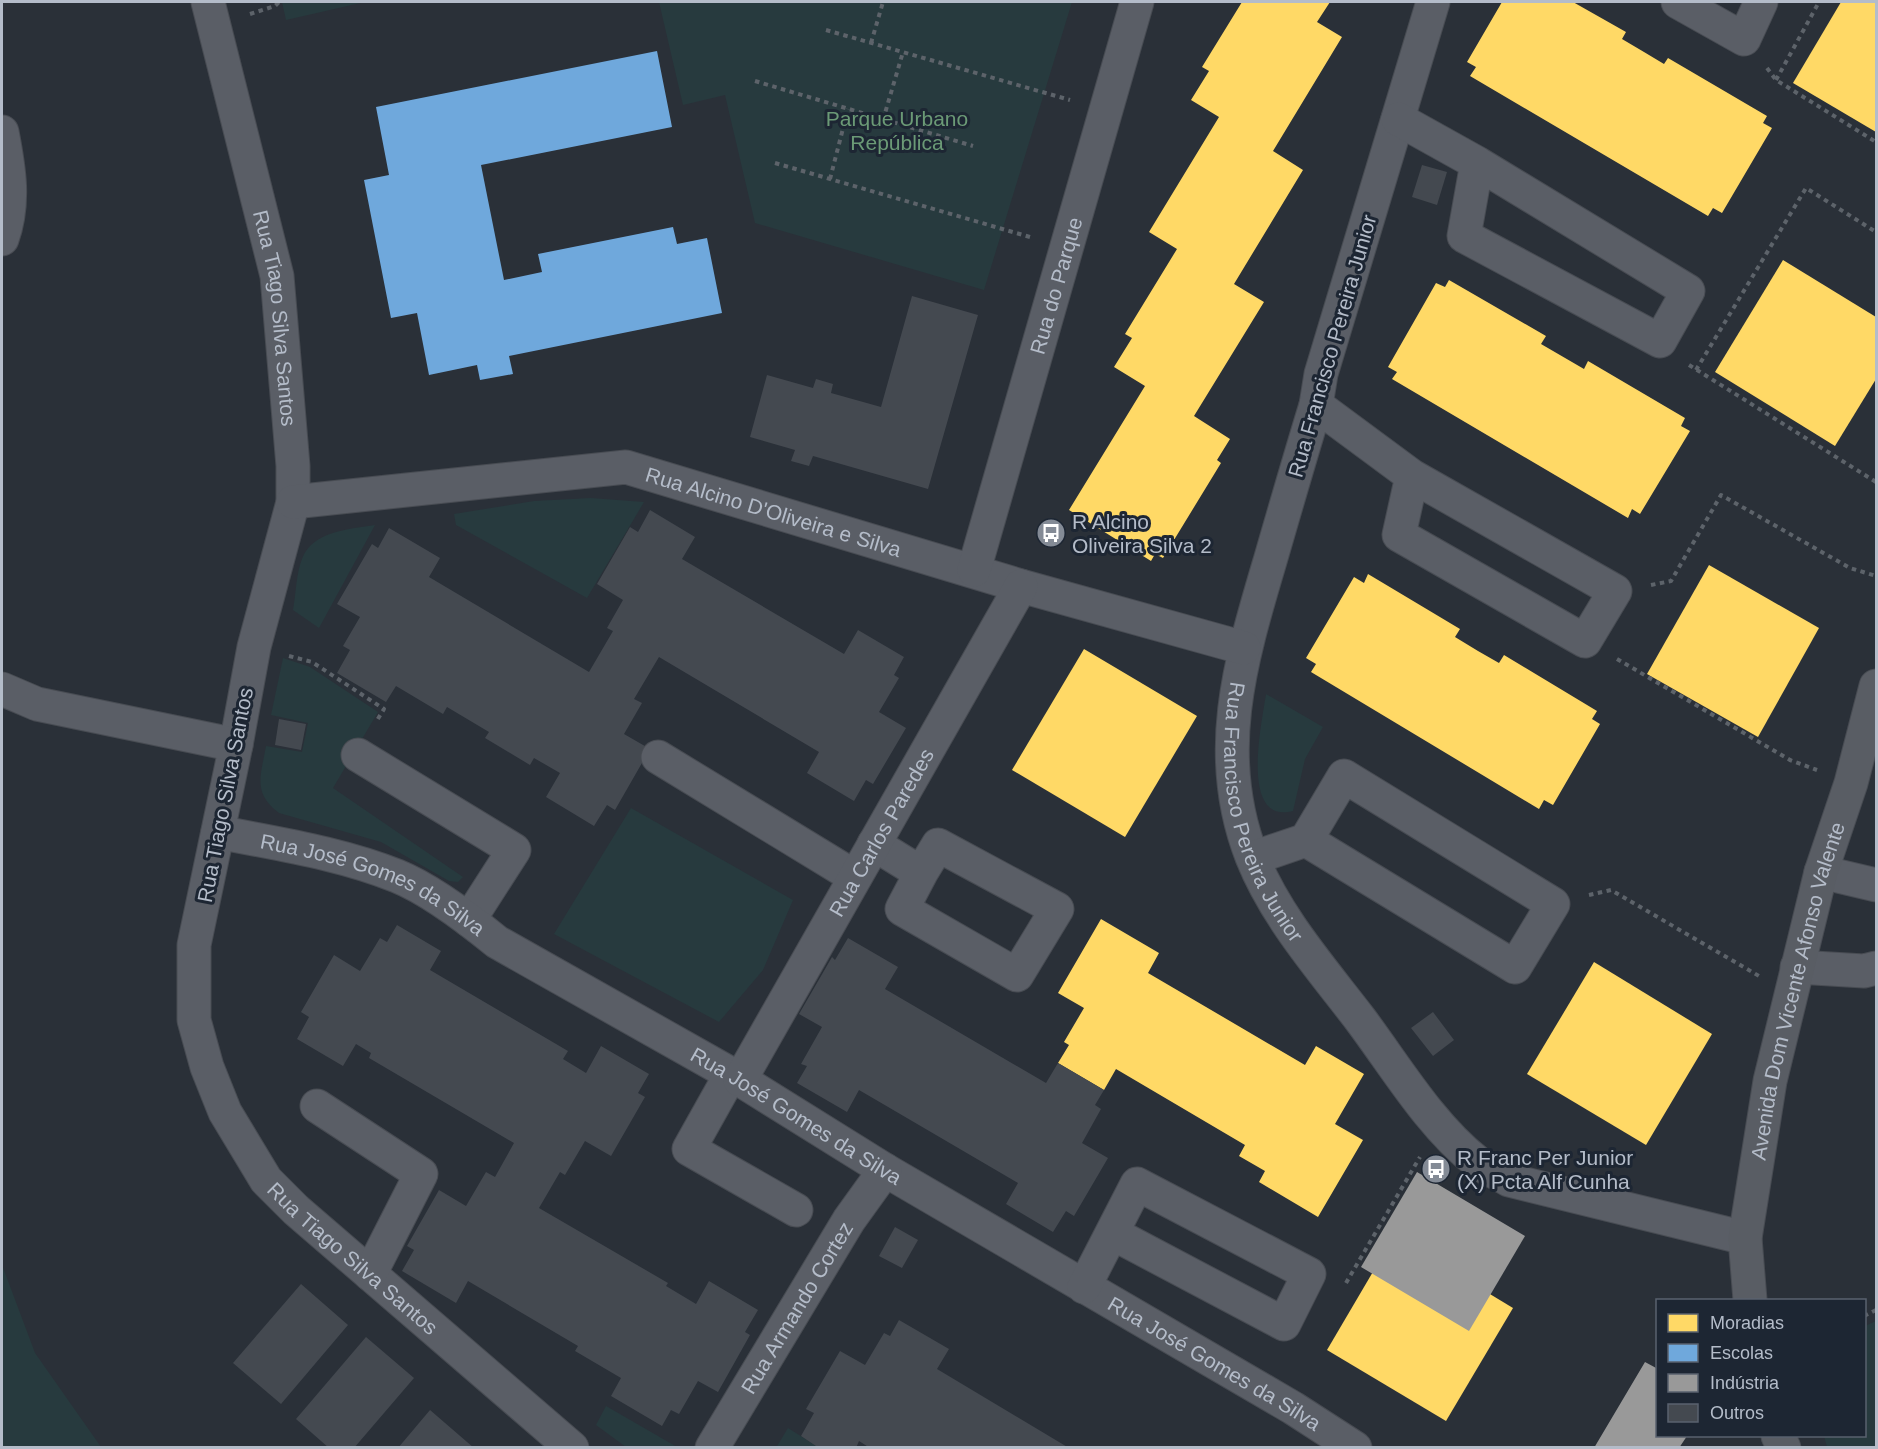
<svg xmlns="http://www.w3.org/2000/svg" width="1878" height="1449" font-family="Helvetica,sans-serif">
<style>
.green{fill:#273a3e}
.homes{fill:#ffd966}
.schools{fill:#6fa8dc}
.industry{fill:#999}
.building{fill:#444950}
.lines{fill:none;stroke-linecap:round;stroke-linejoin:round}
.street-casing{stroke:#484c53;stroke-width:35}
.secondary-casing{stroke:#484c53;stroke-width:35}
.path{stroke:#5d636a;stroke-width:4;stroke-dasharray:4.5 4.5;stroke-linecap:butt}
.street{stroke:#5a5e66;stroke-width:33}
.secondary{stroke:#595d64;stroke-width:33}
.labels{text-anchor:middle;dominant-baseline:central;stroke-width:6;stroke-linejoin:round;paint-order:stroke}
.park-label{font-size:21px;fill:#6b9a76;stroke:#1d2633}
.street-label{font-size:21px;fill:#b4bcc9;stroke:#1d2633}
.poi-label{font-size:21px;fill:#b4bcc9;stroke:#1d2633;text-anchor:start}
</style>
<rect width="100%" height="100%" fill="#2a3038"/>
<g class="green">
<path d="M 282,2 L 365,2 L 286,20 Z"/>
<path d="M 659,2 L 1072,2 L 984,290 L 755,223 L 725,95 L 683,105 Z"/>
<path d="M 591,498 L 644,502 L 587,598 L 456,525 L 454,514 L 534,501 Z"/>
<path d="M 375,525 L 319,628 L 293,610 C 296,594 296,574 302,559 C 312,531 350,529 375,525 Z"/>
<path d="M 283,658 L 310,667 L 378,712 L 333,788 L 463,877 L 458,882 L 449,881 L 381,842 L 279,813 C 252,793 261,775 266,746 L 302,752 L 308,723 L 271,715 Z"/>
<path d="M 1266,694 L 1323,727 L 1305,759 L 1293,811 C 1239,825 1262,722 1266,694 Z"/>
<path d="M 631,808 L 793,900 L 763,970 L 719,1022 L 554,934 Z"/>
<path d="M 2,1265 L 35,1353 L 101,1447 L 2,1447 Z"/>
<path d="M 1876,1321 L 1876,1447 L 1827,1447 L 1824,1436 L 1864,1436 L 1865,1326 Z"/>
<path d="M 606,1406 L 677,1447 L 626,1447 L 596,1425 Z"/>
<path d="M 788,1428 L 818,1447 L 776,1448 Z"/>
</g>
<g class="homes">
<path d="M 1242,2 L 1330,2 L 1317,22 L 1342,37 L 1273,151 L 1303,170 L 1234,284 L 1264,302 L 1194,416 L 1230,439 L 1217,460 L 1221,463 L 1163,558 L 1155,554 L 1151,561 L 1069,510 L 1145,386 L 1114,367 L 1132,338 L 1125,334 L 1177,249 L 1149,232 L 1219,117 L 1191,100 L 1209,71 L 1202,67 Z"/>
<path d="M 1502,2 L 1573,2 L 1626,32 L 1622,39 L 1644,52 L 1664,64 L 1668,58 L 1767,116 L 1763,123 L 1772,128 L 1722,213 L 1713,208 L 1708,216 L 1470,76 L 1476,67 L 1467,62 Z"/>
<path d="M 1841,2 L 1876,2 L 1876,132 L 1793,83 Z"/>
<path d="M 1783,260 L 1876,317 L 1876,379 L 1835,446 L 1715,372 Z"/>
<path d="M 1449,280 L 1546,336 L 1541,344 L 1584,369 L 1588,361 L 1685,418 L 1681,426 L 1690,431 L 1640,514 L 1632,509 L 1628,518 L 1392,379 L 1397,372 L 1388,367 L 1436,283 L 1445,287 Z"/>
<path d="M 1709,565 L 1819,628 L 1758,737 L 1647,674 Z"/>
<path d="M 1368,574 L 1460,629 L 1455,637 L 1478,651 L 1499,663 L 1504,655 L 1597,711 L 1592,719 L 1600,724 L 1553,805 L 1544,800 L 1539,809 L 1311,672 L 1316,664 L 1306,658 L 1354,577 L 1364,583 Z"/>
<path d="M 1084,649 L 1197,716 L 1125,837 L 1012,770 Z"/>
<path d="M 1101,919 L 1159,953 L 1148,973 L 1305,1065 L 1316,1046 L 1364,1074 L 1335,1124 L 1363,1140 L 1318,1217 L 1259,1182 L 1265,1171 L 1239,1156 L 1245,1145 L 1116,1069 L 1104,1090 L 1058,1063 L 1069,1045 L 1064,1042 L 1084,1008 L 1058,993 Z"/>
<path d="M 1594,962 L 1712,1034 L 1646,1145 L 1527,1074 Z"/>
<path d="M 1394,1236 L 1513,1308 L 1446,1421 L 1327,1350 Z"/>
<path d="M 1620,1425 L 1657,1448 L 1606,1448 Z"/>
</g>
<path class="schools" d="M 657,51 L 672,127 L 481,165 L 504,280 L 542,272 L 538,254 L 673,227 L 677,244 L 707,238 L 722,313 L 509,356 L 513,374 L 480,380 L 477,365 L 429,375 L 417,313 L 391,318 L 364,180 L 389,175 L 376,107 Z"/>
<g class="industry">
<path d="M 1417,1172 L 1525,1236 L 1469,1331 L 1361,1267 Z"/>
<path d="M 1645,1362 L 1658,1369 L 1658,1436 L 1687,1436 L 1679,1448 L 1594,1448 Z"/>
</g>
<g class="building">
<path d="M 1422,165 L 1447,172 L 1437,205 L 1412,197 Z"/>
<path d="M 912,296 L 978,315 L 928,489 L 813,456 L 809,466 L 791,461 L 795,450 L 750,437 L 767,375 L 813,388 L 816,379 L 833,384 L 831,393 L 881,407 Z"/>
<path d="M 650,510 L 695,537 L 682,559 L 844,654 L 858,630 L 904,657 L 894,675 L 899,678 L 879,712 L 906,728 L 873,784 L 866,780 L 854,801 L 807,773 L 819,752 L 659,657 L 634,699 L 642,703 L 624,734 L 650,749 L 615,810 L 607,805 L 594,826 L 546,797 L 560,773 L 534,758 L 530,765 L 485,738 L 489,732 L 447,707 L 443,714 L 396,686 L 386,702 L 337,673 L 350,650 L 343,646 L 360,617 L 337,604 L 372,544 L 378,548 L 389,528 L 440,558 L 429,577 L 589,672 L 613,631 L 607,628 L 623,600 L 597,584 L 630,527 L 638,532 Z"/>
<path d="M 279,719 L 306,724 L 301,750 L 275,745 Z"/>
<path d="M 397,925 L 441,951 L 430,970 L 568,1051 L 563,1059 L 586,1073 L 601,1046 L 649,1074 L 638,1093 L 645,1097 L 611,1156 L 585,1141 L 565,1175 L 560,1172 L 539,1208 L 668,1283 L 666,1286 L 696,1304 L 709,1281 L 758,1310 L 745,1332 L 750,1335 L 718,1392 L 698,1381 L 679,1414 L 671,1410 L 662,1426 L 611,1396 L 621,1378 L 575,1351 L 578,1346 L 468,1281 L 456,1303 L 402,1271 L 414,1250 L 407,1246 L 439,1190 L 466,1206 L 486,1172 L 495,1177 L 514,1143 L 369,1058 L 371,1053 L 356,1044 L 343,1066 L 297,1039 L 309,1017 L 301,1012 L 334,955 L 360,971 L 380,938 L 387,942 Z"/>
<path d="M 848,938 L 898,967 L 885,989 L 1046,1083 L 1058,1063 L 1104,1090 L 1095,1105 L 1101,1109 L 1082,1143 L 1108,1158 L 1074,1216 L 1066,1211 L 1053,1232 L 1006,1204 L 1018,1183 L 883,1104 L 859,1090 L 847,1112 L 797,1083 L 807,1066 L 801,1064 L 822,1027 L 799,1014 L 832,957 L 835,960 Z"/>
<path d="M 1433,1012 L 1454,1040 L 1433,1056 L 1411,1028 Z"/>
<path d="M 895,1227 L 918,1240 L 902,1268 L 879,1256 Z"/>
<path d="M 301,1284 L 348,1325 L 281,1404 L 233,1363 Z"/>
<path d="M 899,1320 L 949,1349 L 937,1369 L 1069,1448 L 870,1448 L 859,1441 L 856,1448 L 819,1448 L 801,1436 L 814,1413 L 806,1409 L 840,1351 L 865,1365 L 884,1333 L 890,1336 Z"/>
<path d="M 366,1337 L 414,1378 L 354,1448 L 329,1448 L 296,1419 Z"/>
<path d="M 430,1410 L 474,1448 L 398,1448 Z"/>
</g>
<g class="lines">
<g class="street-casing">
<g id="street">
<path id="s1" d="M 208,2 L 277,276 L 293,466 L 293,502 L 254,647 L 236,745 L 194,945 L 194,1020 L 207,1067 L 225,1112 L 266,1180 L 296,1210 L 572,1448"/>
<path id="s2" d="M 1433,2 L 1321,374 L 1316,405 C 1300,457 1285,509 1270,561 C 1240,662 1212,755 1252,857 C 1276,917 1321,968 1360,1019 C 1396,1067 1430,1125 1477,1162 C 1487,1169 1499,1174 1509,1180 L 1745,1238"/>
<path d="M 1678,2 L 1744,39 L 1761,2"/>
<path d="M 1398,119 L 1477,163 L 1688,291 L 1660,341 L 1464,236 L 1477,163"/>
<path d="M 2,132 C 9,168 15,203 2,239"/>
<path d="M 1316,405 L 1412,476 L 1615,591 L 1585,641 L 1399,535 L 1412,476"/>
<path id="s3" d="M 293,502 L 626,467 L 1021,586 L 1244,648"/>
<path id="s4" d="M 974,570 L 1137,2"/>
<path d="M 2,689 L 37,704 L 236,745"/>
<path d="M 358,755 L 514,850 L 469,920"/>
<path d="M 658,757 L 855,877"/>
<path id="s5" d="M 218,832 C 278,844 340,853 397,876 C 429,889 470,920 497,942 L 731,1074 L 885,1170 L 1293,1408 L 1355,1448"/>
<path d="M 874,844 L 921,873 L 938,845 L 1057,909 L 1017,975 L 902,909 L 921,873"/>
<path d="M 1253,858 L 1306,840 L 1344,776 L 1553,904 L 1515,967 L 1306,840"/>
<path d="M 1821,872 L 1876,885"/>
<path d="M 1797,967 L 1864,971 L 1876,968"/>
<path d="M 731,1074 L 689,1149 L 796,1210"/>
<path id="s6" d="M 740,1080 L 1021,586"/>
<path d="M 317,1106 L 421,1174 L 370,1274"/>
<path d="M 1084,1287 L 1137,1184 L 1309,1274 L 1284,1324 L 1112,1233"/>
<path id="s7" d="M 712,1448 L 849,1220 L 885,1170"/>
</g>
</g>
<g class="secondary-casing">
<g id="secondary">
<path id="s8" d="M 1750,1300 L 1745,1238 L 1770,1081 L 1821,872 L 1851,783 L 1876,686"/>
<path d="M 1778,1436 L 1784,1448"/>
</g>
</g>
<g class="path">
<path d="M 250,14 L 275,6 L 279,2"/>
<path d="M 826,30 L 1070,100"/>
<path d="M 871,43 L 883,2"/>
<path d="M 1767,68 L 1776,80 L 1876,142"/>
<path d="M 1776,80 L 1819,2"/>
<path d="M 755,81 L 973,146"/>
<path d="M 883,120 L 903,52"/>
<path d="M 775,163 L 1030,237"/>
<path d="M 830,179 L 848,109"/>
<path d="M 1689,365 L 1876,482"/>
<path d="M 1696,370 L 1806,188 L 1876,232"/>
<path d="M 1651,585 L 1671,581 L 1721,495 L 1850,568 L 1876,576"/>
<path d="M 289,656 L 312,662 L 384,709 L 376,722"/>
<path d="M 1617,659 L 1790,760 L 1817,770"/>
<path d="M 1589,895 L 1611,890 L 1759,976"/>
<path d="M 1346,1283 L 1420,1157"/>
<path d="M 1864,1316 L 1876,1310"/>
</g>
<use href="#street" class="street"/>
<use href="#secondary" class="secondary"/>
</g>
<defs>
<g id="bus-disc" transform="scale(1.5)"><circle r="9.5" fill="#848b96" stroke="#1d2633"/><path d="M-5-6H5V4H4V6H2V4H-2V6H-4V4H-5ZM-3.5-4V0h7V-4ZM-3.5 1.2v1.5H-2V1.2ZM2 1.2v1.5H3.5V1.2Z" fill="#fff"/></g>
</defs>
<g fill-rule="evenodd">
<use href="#bus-disc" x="1051" y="533"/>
<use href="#bus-disc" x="1436" y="1169"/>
</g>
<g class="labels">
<g class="park-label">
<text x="897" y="118">Parque Urbano<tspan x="897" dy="24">República</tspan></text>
</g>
<g class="street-label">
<text stroke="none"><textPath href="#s4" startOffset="296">Rua do Parque</textPath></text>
<text stroke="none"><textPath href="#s1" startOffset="324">Rua Tiago Silva Santos</textPath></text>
<text transform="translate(1332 346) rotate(-74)">Rua Francisco Pereira Junior</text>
<text stroke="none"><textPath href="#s3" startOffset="489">Rua Alcino D'Oliveira e Silva</textPath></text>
<text transform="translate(225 795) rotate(-79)">Rua Tiago Silva Santos</text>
<text stroke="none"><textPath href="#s2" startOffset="844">Rua Francisco Pereira Junior</textPath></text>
<text stroke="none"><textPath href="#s6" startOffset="285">Rua Carlos Paredes</textPath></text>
<text stroke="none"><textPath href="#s5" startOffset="165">Rua José Gomes da Silva</textPath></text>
<text stroke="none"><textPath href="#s8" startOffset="315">Avenida Dom Vicente Afonso Valente</textPath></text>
<text stroke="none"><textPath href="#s5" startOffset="651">Rua José Gomes da Silva</textPath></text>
<text stroke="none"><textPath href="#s1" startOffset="1332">Rua Tiago Silva Santos</textPath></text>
<text stroke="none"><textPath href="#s7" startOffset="164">Rua Armando Cortez</textPath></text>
<text stroke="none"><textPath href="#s5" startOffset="1137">Rua José Gomes da Silva</textPath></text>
</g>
<g class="poi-label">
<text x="1072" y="521">R Alcino<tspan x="1072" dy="24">Oliveira Silva 2</tspan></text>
<text x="1457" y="1157">R Franc Per Junior<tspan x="1457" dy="24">(X) Pcta Alf Cunha</tspan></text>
</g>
</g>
<rect width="1878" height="1449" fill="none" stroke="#b4bcc9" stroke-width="6"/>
<rect x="1656" y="1299" width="210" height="138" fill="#1d2633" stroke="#59626f" stroke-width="1.5"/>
<rect x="1668" y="1314" width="30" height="18" fill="#ffd966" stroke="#59626f" stroke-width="1.5"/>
<text x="1710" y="1329" font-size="18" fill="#b4bcc9">Moradias</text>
<rect x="1668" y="1344" width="30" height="18" fill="#6fa8dc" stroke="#59626f" stroke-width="1.5"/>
<text x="1710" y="1359" font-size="18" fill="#b4bcc9">Escolas</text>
<rect x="1668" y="1374" width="30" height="18" fill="#999999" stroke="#59626f" stroke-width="1.5"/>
<text x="1710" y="1389" font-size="18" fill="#b4bcc9">Indústria</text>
<rect x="1668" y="1404" width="30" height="18" fill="#444950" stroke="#59626f" stroke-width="1.5"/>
<text x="1710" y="1419" font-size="18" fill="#b4bcc9">Outros</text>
</svg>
